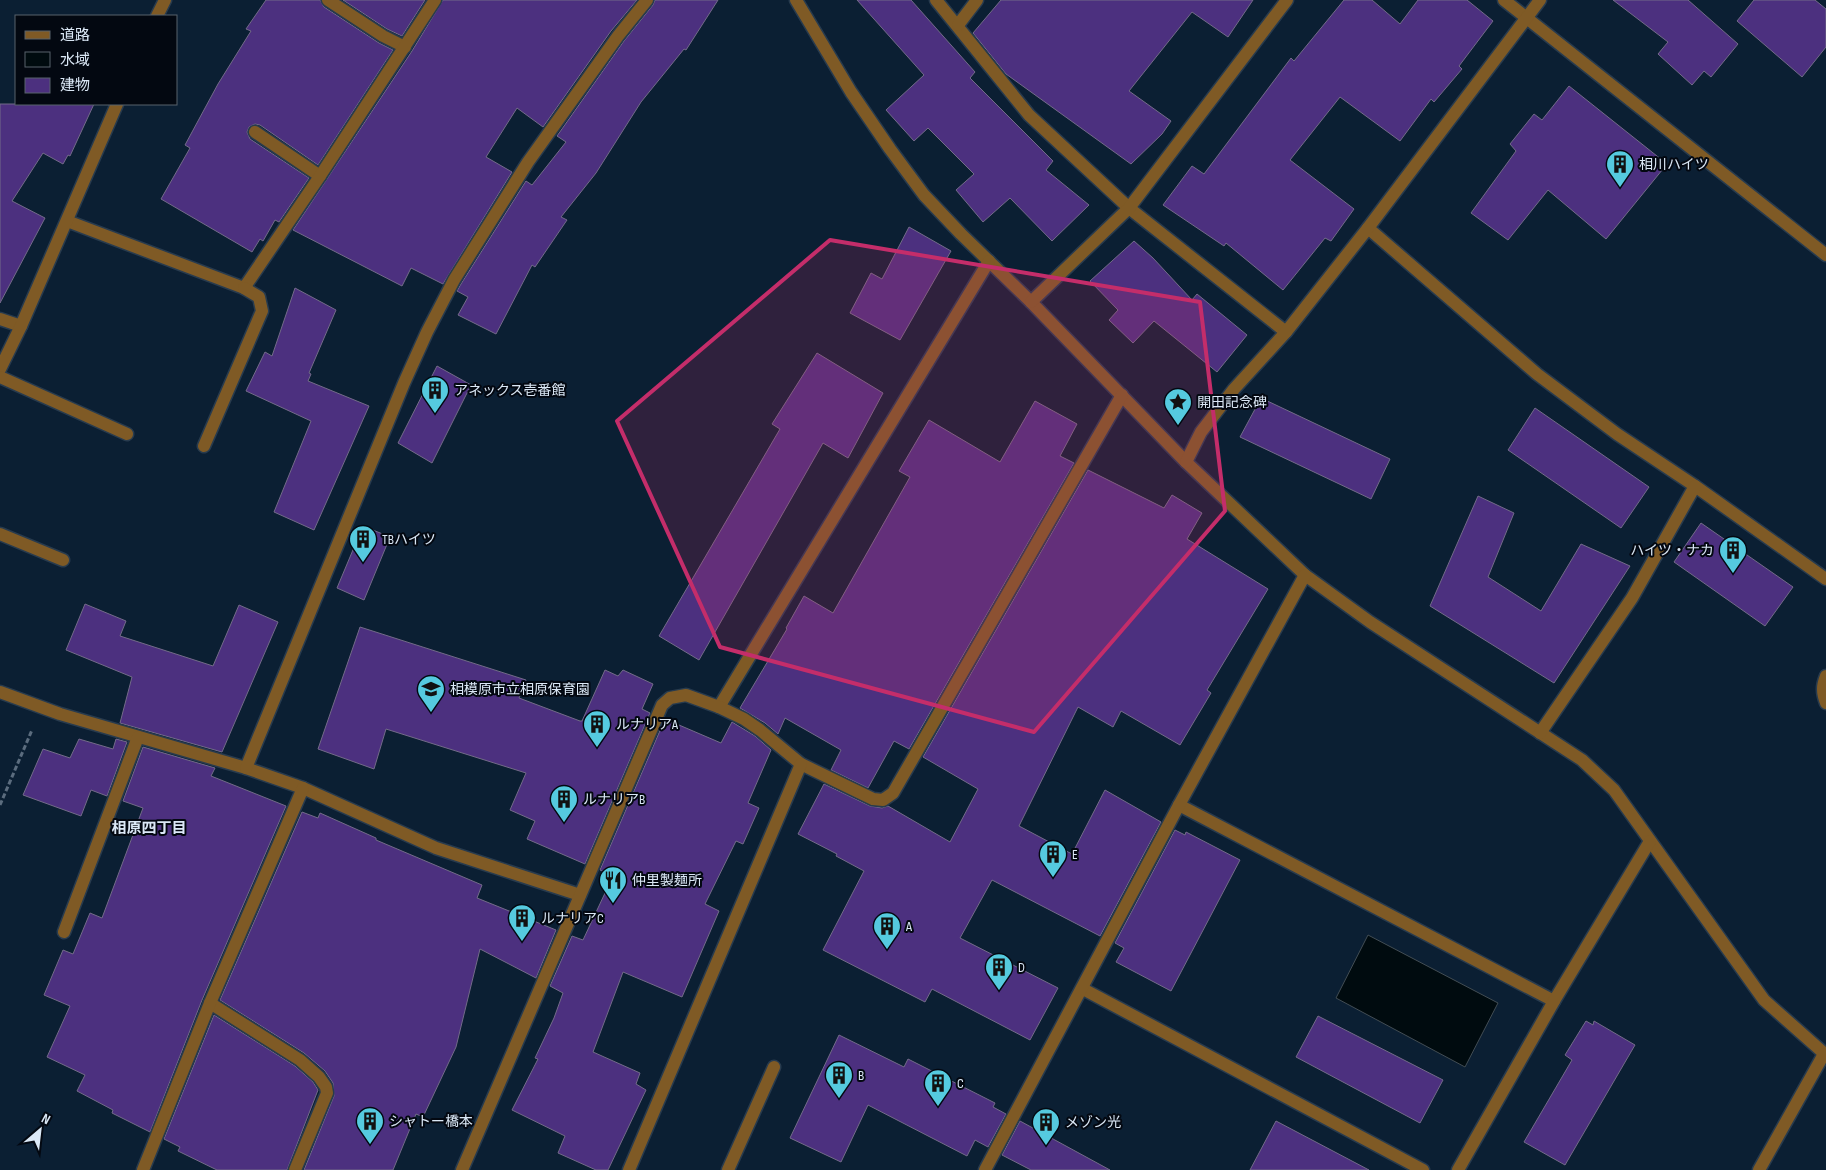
<svg xmlns="http://www.w3.org/2000/svg" width="1826" height="1170" font-family="'Sofia Sans Condensed','Noto Sans JP',sans-serif">
<style>
.water{fill:#000b0f;stroke:#424d54}
.building{fill:#4c307f;stroke:#736b89}
.lines{fill:none;stroke-linecap:round;stroke-linejoin:round}
.minor-casing{stroke:#283b4e;stroke-width:15}
.path{stroke:#5b6c7e;stroke-width:3;stroke-dasharray:5 2.5;stroke-linecap:butt}
.minor{stroke:#7f5a25;stroke-width:12}
.marked{fill:#c42d6a;fill-opacity:0.2;stroke:#c42d6a;stroke-width:4;stroke-linejoin:round}
.labels{text-anchor:middle;dominant-baseline:central;stroke-width:4;stroke-linejoin:round;paint-order:stroke}
.poi-label{font-size:14px;fill:#dbe8f6;stroke:#030811;text-anchor:start}
.neighbourhood-label{font-size:15px;font-weight:bold;fill:#dbe8f6;stroke:#030811}
</style>
<rect width="100%" height="100%" fill="#0b1f33"/>
<path class="water" d="M 1368,935 L 1498,1003 L 1465,1067 L 1336,998 Z"/>
<g class="building">
<path d="M 266,0 L 320,0 L 324,7 L 379,43 L 393,50 L 318,165 L 260,125 L 255,124 L 249,127 L 247,132 L 250,139 L 309,178 L 279,222 L 275,220 L 263,241 L 260,239 L 252,252 L 161,199 L 190,148 L 185,145 L 218,84 L 251,31 L 246,29 Z"/>
<path d="M 343,0 L 425,0 L 402,36 L 387,29 Z"/>
<path d="M 443,0 L 637,0 L 611,31 L 543,127 L 517,108 L 486,157 L 512,172 L 443,284 L 411,268 L 402,286 L 293,230 L 412,51 Z"/>
<path d="M 655,0 L 718,0 L 686,50 L 684,49 L 641,102 L 596,173 L 561,217 L 567,220 L 535,267 L 532,265 L 496,334 L 458,315 L 468,297 L 457,291 L 461,284 L 526,181 L 532,185 L 566,142 L 557,136 L 624,41 L 653,5 Z"/>
<path d="M 857,0 L 911,0 L 975,72 L 970,78 L 1053,161 L 1046,170 L 1089,205 L 1052,241 L 1010,198 L 983,222 L 956,190 L 974,174 L 928,128 L 914,141 L 886,110 L 924,75 Z"/>
<path d="M 1001,0 L 1253,0 L 1228,37 L 1192,12 L 1129,91 L 1171,121 L 1162,134 L 1131,164 L 1006,74 L 973,33 Z"/>
<path d="M 1344,0 L 1372,0 L 1400,24 L 1418,0 L 1467,0 L 1493,21 L 1459,66 L 1462,69 L 1434,102 L 1431,99 L 1400,141 L 1340,97 L 1290,160 L 1354,209 L 1331,241 L 1325,238 L 1283,290 L 1226,243 L 1224,246 L 1163,205 L 1192,166 L 1204,174 L 1291,58 L 1294,61 Z"/>
<path d="M 1613,0 L 1688,0 L 1738,44 L 1711,77 L 1704,71 L 1692,85 L 1658,54 L 1668,42 Z"/>
<path d="M 1754,0 L 1815,0 L 1826,9 L 1826,47 L 1802,77 L 1737,21 Z"/>
<path d="M 1569,86 L 1667,164 L 1606,239 L 1548,190 L 1508,240 L 1471,213 L 1516,151 L 1510,144 L 1534,114 L 1542,120 Z"/>
<path d="M 0,104 L 94,104 L 70,156 L 68,155 L 63,164 L 43,153 L 12,201 L 45,218 L 0,303 Z"/>
<path d="M 909,227 L 951,251 L 900,340 L 850,313 L 871,273 L 882,279 Z"/>
<path d="M 1134,241 L 1153,258 L 1192,300 L 1197,294 L 1247,335 L 1217,372 L 1154,321 L 1133,343 L 1109,320 L 1118,310 L 1090,281 Z"/>
<path d="M 295,288 L 336,310 L 309,373 L 311,374 L 308,381 L 369,406 L 314,530 L 274,512 L 311,421 L 246,391 L 265,352 L 272,356 Z"/>
<path d="M 817,353 L 883,393 L 848,458 L 823,443 L 699,660 L 659,636 L 780,429 L 772,424 Z"/>
<path d="M 437,366 L 471,385 L 432,463 L 398,443 Z"/>
<path d="M 1261,398 L 1390,459 L 1371,499 L 1240,437 Z"/>
<path d="M 1035,401 L 1077,424 L 1060,456 L 1074,463 L 909,749 L 894,741 L 868,788 L 831,770 L 841,750 L 785,718 L 778,734 L 765,723 L 740,708 L 787,629 L 786,628 L 804,596 L 833,613 L 910,477 L 899,471 L 929,420 L 1000,462 Z"/>
<path d="M 1535,408 L 1649,487 L 1621,528 L 1508,450 Z"/>
<path d="M 1088,470 L 1164,508 L 1172,495 L 1202,513 L 1187,539 L 1268,589 L 1207,690 L 1211,693 L 1180,745 L 1121,711 L 1113,727 L 1078,707 L 1019,826 L 1072,854 L 1105,790 L 1161,822 L 1100,936 L 992,880 L 960,938 L 1058,988 L 1030,1040 L 932,989 L 925,1002 L 823,950 L 864,871 L 836,856 L 837,854 L 798,834 L 824,784 L 870,806 L 882,808 L 888,806 L 950,842 L 978,789 L 923,757 Z"/>
<path d="M 1478,496 L 1514,513 L 1488,577 L 1541,611 L 1581,544 L 1630,566 L 1554,683 L 1430,606 Z"/>
<path d="M 1701,523 L 1793,587 L 1765,626 L 1674,562 Z"/>
<path d="M 363,526 L 390,537 L 364,600 L 337,588 Z"/>
<path d="M 85,604 L 126,621 L 120,636 L 213,666 L 239,605 L 278,622 L 222,752 L 120,723 L 132,677 L 66,650 Z"/>
<path d="M 360,627 L 526,680 L 519,698 L 580,721 L 582,721 L 605,670 L 618,676 L 623,670 L 653,684 L 642,709 L 650,713 L 585,864 L 527,839 L 535,821 L 510,810 L 526,773 L 386,729 L 374,769 L 318,749 Z"/>
<path d="M 665,719 L 721,743 L 732,722 L 755,736 L 771,750 L 748,803 L 759,808 L 743,844 L 736,841 L 705,904 L 719,911 L 682,997 L 623,972 L 593,1052 L 640,1073 L 636,1084 L 646,1090 L 608,1170 L 596,1170 L 558,1153 L 565,1136 L 512,1110 L 538,1059 L 535,1058 L 554,1018 L 563,993 L 550,986 L 572,936 L 583,940 L 613,876 L 600,870 Z"/>
<path d="M 79,739 L 113,749 L 116,739 L 127,742 L 107,796 L 91,790 L 81,816 L 23,795 L 43,749 L 70,758 Z"/>
<path d="M 143,747 L 215,768 L 211,776 L 286,806 L 202,1000 L 150,1132 L 112,1113 L 113,1110 L 77,1091 L 85,1075 L 47,1057 L 70,1006 L 44,995 L 63,950 L 73,954 L 90,913 L 102,918 L 143,808 L 123,801 Z"/>
<path d="M 302,812 L 318,818 L 320,813 L 376,838 L 376,840 L 482,885 L 477,898 L 556,930 L 536,978 L 480,949 L 456,1047 L 423,1117 L 416,1114 L 393,1170 L 304,1170 L 334,1096 L 333,1083 L 325,1071 L 304,1053 L 220,1000 Z"/>
<path d="M 1175,830 L 1185,835 L 1186,832 L 1240,860 L 1171,991 L 1116,962 L 1124,948 L 1115,943 Z"/>
<path d="M 214,1015 L 295,1066 L 313,1082 L 318,1090 L 287,1170 L 217,1170 L 178,1151 L 180,1147 L 164,1139 Z"/>
<path d="M 1318,1016 L 1443,1080 L 1420,1123 L 1296,1057 Z"/>
<path d="M 1586,1021 L 1593,1025 L 1594,1021 L 1635,1045 L 1565,1165 L 1524,1142 L 1572,1060 L 1565,1055 Z"/>
<path d="M 839,1035 L 904,1067 L 908,1059 L 995,1103 L 993,1107 L 1006,1114 L 988,1147 L 975,1140 L 967,1156 L 868,1105 L 841,1162 L 790,1138 Z"/>
<path d="M 1020,1121 L 1110,1170 L 1031,1170 L 1002,1155 Z"/>
<path d="M 1276,1121 L 1369,1170 L 1250,1170 Z"/>
</g>
<g class="lines">
<g class="minor-casing">
<g id="minor">
<path d="M 328,0 L 383,36 L 405,47"/>
<path d="M 796,0 L 851,92 L 890,149 L 924,195 L 961,234 L 1031,302 L 1186,462 L 1305,575 L 1370,622 L 1582,760 L 1614,790 L 1764,1000 L 1826,1055"/>
<path d="M 936,0 L 1029,115 L 1129,208 L 1286,332"/>
<path d="M 1504,0 L 1826,255"/>
<path d="M 157,16 L 165,0"/>
<path d="M 958,25 L 977,0"/>
<path d="M 255,132 L 320,176"/>
<path d="M 67,221 L 244,288 L 320,176 L 435,0"/>
<path d="M 1368,228 L 1537,374 L 1617,434 L 1695,486 L 1826,579"/>
<path d="M 1031,302 L 1129,208 L 1287,0"/>
<path d="M 0,319 L 21,326"/>
<path d="M 0,369 L 21,326 L 117,104"/>
<path d="M 0,377 L 127,434"/>
<path d="M 204,446 L 262,311 L 259,297 L 244,288"/>
<path d="M 1186,462 L 1201,432 L 1234,389 L 1286,332 L 1368,228 L 1540,0"/>
<path d="M 0,534 L 63,560"/>
<path d="M 1826,676 C 1822,686 1822,692 1826,703"/>
<path d="M 0,692 L 60,714 L 246,768 L 303,788 L 436,848 L 580,895"/>
<path d="M 719,707 L 989,261"/>
<path d="M 1540,733 L 1632,598 L 1695,486"/>
<path d="M 246,768 L 404,383 L 427,332 L 454,280 L 528,162 L 618,36 L 647,0"/>
<path d="M 1179,805 L 1554,1001"/>
<path d="M 64,932 L 138,737"/>
<path d="M 1083,989 L 1423,1170"/>
<path d="M 210,1003 L 300,1060 L 319,1077 L 326,1087 L 327,1093 L 295,1170"/>
<path d="M 143,1170 L 210,1003 L 303,788"/>
<path d="M 462,1170 L 662,705 L 670,698 L 686,695 L 719,707 L 744,719 L 760,730 L 801,764 L 873,799 L 883,800 L 893,793 L 1122,395"/>
<path d="M 629,1170 L 801,764"/>
<path d="M 728,1170 L 774,1067"/>
<path d="M 985,1170 L 1179,805 L 1305,575"/>
<path d="M 1458,1170 L 1554,1001 L 1650,841"/>
<path d="M 1759,1170 L 1824,1054"/>
</g>
</g>
<path class="path" d="M 0,805 L 32,730"/>
<use href="#minor" class="minor"/>
</g>
<path class="marked" d="M 830,240 L 1200,302 L 1225,511 L 1034,732 L 720,647 L 617,421 Z"/>
<defs>
<g id="building-pin" transform="scale(1.4375)"><path d="M0 17L-7.5 6A9.5 9.5 0 1 1 7.5 6Z" fill="#55cadf" stroke="#030811"/><path d="M-4-6H4V6H1V3H-1V6H-4ZM-2.5-4.3h1.7v1.8h-1.7ZM.8-4.3h1.7v1.8H.8ZM-2.5-1h1.7V.8h-1.7ZM.8-1h1.7V.8H.8Z" fill="#111"/></g>
<g id="sight-pin" transform="scale(1.4375)"><path d="M0 17L-7.5 6A9.5 9.5 0 1 1 7.5 6Z" fill="#55cadf" stroke="#030811"/><path d="M0-6L1.8-2.2L6-1.7L2.9 1.2L3.7 5.4L0 3.3L-3.7 5.4L-2.9 1.2L-6-1.7L-1.8-2.2Z" fill="#111"/></g>
<g id="school-pin" transform="scale(1.4375)"><path d="M0 17L-7.5 6A9.5 9.5 0 1 1 7.5 6Z" fill="#55cadf" stroke="#030811"/><path d="M0-5L7-2L0 1L-7-2ZM-4 1L0 2.5L4 1V4Q0 6-4 4Z" fill="#111"/></g>
<g id="restaurant-pin" transform="scale(1.4375)"><path d="M0 17L-7.5 6A9.5 9.5 0 1 1 7.5 6Z" fill="#55cadf" stroke="#030811"/><path d="M-5-6h1v4h1v-4h1v4h1v-4h1v5L-1.5 .5V6h-2V.5L-5-1ZM5-6V6H3V1.5H1.5Q1.5-4 5-6Z" fill="#111"/></g>
</defs>
<g fill-rule="evenodd">
<use href="#building-pin" x="1620" y="164"/>
<use href="#building-pin" x="435" y="390"/>
<use href="#sight-pin" x="1178" y="402"/>
<use href="#building-pin" x="363" y="539"/>
<use href="#building-pin" x="1733" y="550"/>
<use href="#school-pin" x="431" y="689"/>
<use href="#building-pin" x="597" y="724"/>
<use href="#building-pin" x="564" y="799"/>
<use href="#building-pin" x="1053" y="854"/>
<use href="#restaurant-pin" x="613" y="880"/>
<use href="#building-pin" x="522" y="918"/>
<use href="#building-pin" x="887" y="926"/>
<use href="#building-pin" x="999" y="967"/>
<use href="#building-pin" x="839" y="1075"/>
<use href="#building-pin" x="938" y="1083"/>
<use href="#building-pin" x="370" y="1121"/>
<use href="#building-pin" x="1046" y="1122"/>
</g>
<g class="labels">
<g class="poi-label">
<text x="1639" y="164">相川ハイツ</text>
<text x="454" y="390">アネックス壱番館</text>
<text x="1197" y="402">開田記念碑</text>
<text x="382" y="539">TBハイツ</text>
<text x="1714" y="550" text-anchor="end">ハイツ・ナカ</text>
<text x="450" y="689">相模原市立相原保育園</text>
<text x="616" y="724">ルナリアA</text>
<text x="583" y="799">ルナリアB</text>
<text x="1072" y="854">E</text>
<text x="632" y="880">仲里製麺所</text>
<text x="541" y="918">ルナリアC</text>
<text x="906" y="926">A</text>
<text x="1018" y="967">D</text>
<text x="858" y="1075">B</text>
<text x="957" y="1083">C</text>
<text x="389" y="1121">シャトー橋本</text>
<text x="1065" y="1122">メゾン光</text>
</g>
<g class="neighbourhood-label">
<text x="149" y="828">相原四丁目</text>
</g>
</g>
<rect x="15" y="15" width="162" height="90" fill="#030811" stroke="#59626d"/>
<rect x="25" y="31" width="25" height="8" fill="#7f5a25" stroke="#59626d"/>
<text x="60" y="40" font-size="15" fill="#dbe8f6">道路</text>
<rect x="25" y="52" width="25" height="15" fill="#000b0f" stroke="#59626d"/>
<text x="60" y="65" font-size="15" fill="#dbe8f6">水域</text>
<rect x="25" y="78" width="25" height="15" fill="#4c307f" stroke="#59626d"/>
<text x="60" y="90" font-size="15" fill="#dbe8f6">建物</text>
<g transform="translate(40 1130) rotate(28)" stroke="#030811" stroke-width="4" paint-order="stroke">
<path d="M0-4L9 19L0 12L-9 19Z" fill="#dbe8f6"/>
<text y="-8" font-size="14" font-weight="bold" text-anchor="middle" fill="#dbe8f6">N</text>
</g>
</svg>
